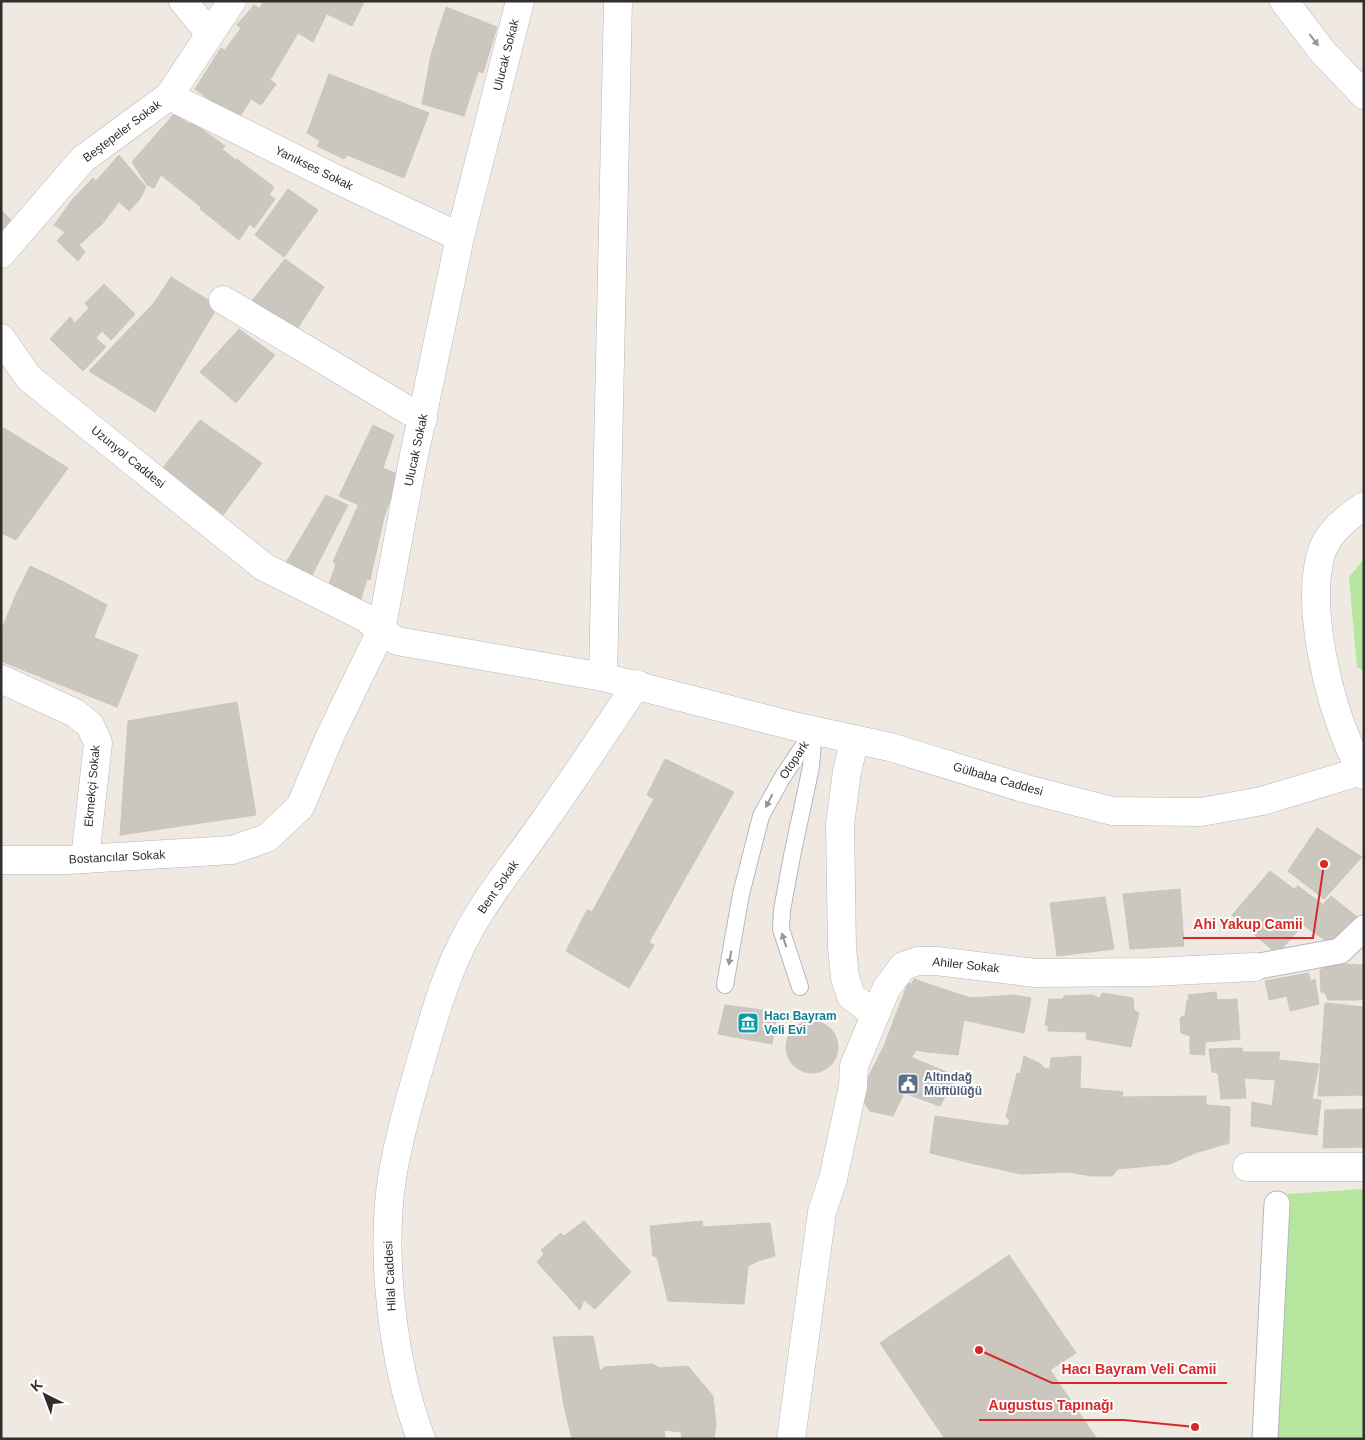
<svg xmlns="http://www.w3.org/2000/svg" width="1365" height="1440" font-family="Arial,sans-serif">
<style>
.green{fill:#b6e59e}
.building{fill:#cbc7bf;stroke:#cbc5ba}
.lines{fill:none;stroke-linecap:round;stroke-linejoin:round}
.service-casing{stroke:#b4b7c1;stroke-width:18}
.pedestrian-casing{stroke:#b4b7c1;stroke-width:27}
.minor-casing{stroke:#b4b7c1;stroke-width:29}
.tertiary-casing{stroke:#b4b7c1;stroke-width:29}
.secondary-casing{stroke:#b4b7c1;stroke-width:29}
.service{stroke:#fff;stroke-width:16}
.pedestrian{stroke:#fff;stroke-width:25}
.minor{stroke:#fff;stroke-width:28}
.tertiary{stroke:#fff;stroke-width:28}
.secondary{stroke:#fff;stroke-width:28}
.oneway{fill:#969696}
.labels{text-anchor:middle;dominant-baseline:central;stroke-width:4;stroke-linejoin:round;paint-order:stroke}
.street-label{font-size:12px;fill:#2e2e2e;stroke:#fff}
.culture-label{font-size:12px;font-weight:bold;fill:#0d838f;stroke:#fff;text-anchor:start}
.service-label{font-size:12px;font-weight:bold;fill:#4e5e75;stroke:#fff;text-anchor:start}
.leader{fill:none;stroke:#d62828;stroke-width:2}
.callout-dot{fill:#d62828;stroke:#fff;stroke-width:2}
.callout-label{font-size:14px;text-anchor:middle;font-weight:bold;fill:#d62828;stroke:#fff;stroke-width:4;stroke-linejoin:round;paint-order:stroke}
</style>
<rect width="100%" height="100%" fill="#efe9e1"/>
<g class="green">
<path d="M 1364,559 L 1364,671 L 1357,667 L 1349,577 Z"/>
<path d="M 1364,1189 L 1364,1439 L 1274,1439 L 1288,1194 Z"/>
</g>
<g class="building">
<path d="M 264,1 L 333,1 L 313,42 L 259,9 Z"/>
<path d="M 333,1 L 362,1 L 364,2 L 352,26 L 327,14 Z"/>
<path d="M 254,5 L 298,33 L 270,80 L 225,50 L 241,28 L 237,25 Z"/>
<path d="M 446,7 L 497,27 L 483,73 L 431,55 Z"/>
<path d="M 221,48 L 276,84 L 261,105 L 251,99 L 238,120 L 195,89 Z"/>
<path d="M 431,55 L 478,72 L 464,116 L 422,104 Z"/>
<path d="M 329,74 L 429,113 L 404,178 L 347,155 L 344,159 L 317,146 L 320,141 L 307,133 Z"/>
<path d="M 174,114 L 189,124 L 192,122 L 225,146 L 222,149 L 237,161 L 201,207 L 161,175 L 154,188 L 147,185 L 132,162 Z"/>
<path d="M 119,155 L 146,187 L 140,199 L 129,211 L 96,181 Z"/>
<path d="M 237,159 L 274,187 L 269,195 L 275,199 L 254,228 L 250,224 L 239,240 L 200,209 Z"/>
<path d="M 93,178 L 119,202 L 102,224 L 72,200 Z"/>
<path d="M 288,189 L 318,210 L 284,257 L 255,235 Z"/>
<path d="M 72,200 L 102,224 L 79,245 L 85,252 L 78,261 L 57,241 L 65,232 L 54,225 Z"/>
<path d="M 1,210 L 15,224 L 1,240 Z"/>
<path d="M 285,259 L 324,287 L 294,334 L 251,302 Z"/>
<path d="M 171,277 L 218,306 L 203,331 L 154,303 Z"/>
<path d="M 104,284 L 135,314 L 111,340 L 102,331 L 96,338 L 106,347 L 83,371 L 50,339 L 70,317 L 75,323 L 89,308 L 85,303 Z"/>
<path d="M 154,303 L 203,331 L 155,412 L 89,371 Z"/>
<path d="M 239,329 L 275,355 L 236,403 L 200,372 Z"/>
<path d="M 200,420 L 262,463 L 223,515 L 162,469 Z"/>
<path d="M 373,425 L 394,435 L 383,468 L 399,475 L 384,517 L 339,496 Z"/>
<path d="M 4,428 L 68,468 L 16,540 L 1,533 L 1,431 Z"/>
<path d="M 326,495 L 348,505 L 311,577 L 286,563 Z"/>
<path d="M 358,506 L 384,517 L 370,580 L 333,562 Z"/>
<path d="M 336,564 L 367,579 L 360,602 L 328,587 Z"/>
<path d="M 30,566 L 62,581 L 49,612 L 15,597 Z"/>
<path d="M 62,581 L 107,605 L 94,637 L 50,620 L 52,614 L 49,612 Z"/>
<path d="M 15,597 L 52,614 L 28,672 L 1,661 L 1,631 Z"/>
<path d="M 50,620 L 138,655 L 117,707 L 28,672 Z"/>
<path d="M 237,702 L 256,815 L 120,835 L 128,721 Z"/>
<path d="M 665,759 L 734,792 L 649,942 L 654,945 L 629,988 L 566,951 L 587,910 L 592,912 L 654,799 L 647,795 Z"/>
<path d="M 1317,828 L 1362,857 L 1324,899 L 1288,871 Z"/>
<path d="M 1270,871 L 1294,889 L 1298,886 L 1322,904 L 1277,954 L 1232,915 Z"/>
<path d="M 1180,889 L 1184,946 L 1130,949 L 1123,894 Z"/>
<path d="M 1331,896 L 1361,920 L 1335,947 L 1303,925 Z"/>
<path d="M 1105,897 L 1114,949 L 1057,956 L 1050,903 Z"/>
<path d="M 1333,963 L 1359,965 L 1359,1000 L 1328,1000 L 1325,993 L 1321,992 L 1320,970 Z"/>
<path d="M 1359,965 L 1364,965 L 1364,999 L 1359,1000 Z"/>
<path d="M 1308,973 L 1311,981 L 1315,979 L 1319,1004 L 1290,1011 L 1287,996 L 1269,1000 L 1265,981 Z"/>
<path d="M 914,979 L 946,990 L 927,1052 L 916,1050 L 912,1057 L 884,1046 L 908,983 L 912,984 Z"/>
<path d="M 946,990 L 971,998 L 964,1020 L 958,1055 L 927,1052 Z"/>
<path d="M 1216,992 L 1217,1000 L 1237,999 L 1240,1039 L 1205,1042 L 1205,1055 L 1190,1054 L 1190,1036 L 1181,1033 L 1180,1018 L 1185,1015 L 1187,1000 L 1189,999 L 1188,995 Z"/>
<path d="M 1102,993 L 1133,998 L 1134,1010 L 1139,1013 L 1131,1047 L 1086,1039 L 1092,995 L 1100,998 Z"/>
<path d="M 1014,995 L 1031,998 L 1024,1033 L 964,1020 L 971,998 Z"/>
<path d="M 1092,995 L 1088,1032 L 1048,1031 L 1048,1026 L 1045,1025 L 1049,999 L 1063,999 L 1064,996 Z"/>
<path d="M 1325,1003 L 1364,1007 L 1364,1095 L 1318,1096 Z"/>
<path d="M 725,1005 L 777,1012 L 772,1044 L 718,1034 Z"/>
<circle cx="812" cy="1047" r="26"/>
<path d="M 884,1046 L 956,1076 L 940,1106 L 904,1093 L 893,1116 L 870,1111 L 859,1095 Z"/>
<path d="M 1242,1048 L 1246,1098 L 1221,1099 L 1218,1073 L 1212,1072 L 1209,1049 Z"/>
<path d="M 1242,1052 L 1280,1052 L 1275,1080 L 1245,1078 Z"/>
<path d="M 1024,1056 L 1041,1064 L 1045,1069 L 1050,1068 L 1051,1058 L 1081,1056 L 1080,1088 L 1123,1092 L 1117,1131 L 1099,1132 L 1091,1176 L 1069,1172 L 1021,1174 L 975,1164 L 982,1123 L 1008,1126 L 1010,1120 L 1006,1117 L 1017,1073 L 1020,1074 Z"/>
<path d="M 1278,1060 L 1319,1064 L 1312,1099 L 1321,1100 L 1317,1135 L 1251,1126 L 1252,1102 L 1272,1106 Z"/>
<path d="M 1206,1096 L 1206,1105 L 1196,1104 L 1195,1153 L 1170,1164 L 1118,1169 L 1112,1176 L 1091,1176 L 1099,1132 L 1117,1131 L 1122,1097 Z"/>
<path d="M 1196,1104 L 1230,1107 L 1229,1143 L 1195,1153 Z"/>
<path d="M 1364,1109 L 1364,1147 L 1323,1148 L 1325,1110 Z"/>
<path d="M 935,1116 L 982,1123 L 975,1164 L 930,1153 Z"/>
<path d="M 584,1221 L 631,1272 L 595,1309 L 584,1300 L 580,1310 L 537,1262 L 544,1254 L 541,1250 L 561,1233 L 564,1236 Z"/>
<path d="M 702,1221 L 703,1227 L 770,1223 L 775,1256 L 758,1261 L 748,1266 L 744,1304 L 668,1301 L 657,1257 L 653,1256 L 650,1226 Z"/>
<path d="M 1009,1255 L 1076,1353 L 1050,1370 L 1097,1439 L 945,1439 L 880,1343 Z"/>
<path d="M 593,1336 L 600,1371 L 605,1367 L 652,1364 L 660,1368 L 656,1378 L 662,1406 L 665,1439 L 572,1439 L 564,1406 L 553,1337 Z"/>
<path d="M 688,1366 L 713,1396 L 716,1424 L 714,1439 L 682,1439 L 681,1432 L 664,1430 L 662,1406 L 656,1378 L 660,1368 Z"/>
</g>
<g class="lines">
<g class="service-casing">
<g id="service">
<path d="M 725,985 L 741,894 L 761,816 L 782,778 L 814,730"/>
<path d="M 800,987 L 781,929 L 782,910 L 792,856 L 811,767 L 814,730"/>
</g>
</g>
<g class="pedestrian-casing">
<g id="pedestrian">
<path d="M 1254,967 L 1340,951 L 1364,928"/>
<path d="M 1265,1439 L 1277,1204"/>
</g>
</g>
<g class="minor-casing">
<g id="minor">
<path d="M 183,1 L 210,34"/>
<path d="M 169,96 L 336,179 L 460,237"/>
<path d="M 1,254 L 83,159 L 169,96 L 232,1"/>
<path d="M 223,300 L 423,419"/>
<path d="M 1,338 L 29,378 L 264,567 L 366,618 L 381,631 L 397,641 L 603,677 L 793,726 L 890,747 L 1023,788 L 1112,811 L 1201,812 L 1262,801 L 1361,771"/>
<path d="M 603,677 L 618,1"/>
<path d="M 1,679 L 75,713 L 90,725 L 98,743 L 85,859"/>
<path d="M 855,739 L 847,771 L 840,825 L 842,947 L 845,978 L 851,996 L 875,1014"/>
<path d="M 1,860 L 67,860 L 232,850 L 267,838 L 300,807 L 331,734 L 381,631 L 412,465 L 460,237 L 520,1"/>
<path d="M 1247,1167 L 1364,1167"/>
<path d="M 421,1439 C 393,1364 380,1257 392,1178 C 399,1136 411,1095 423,1054 C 437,1005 452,955 480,912 C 499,881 523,852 544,821 C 576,776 606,730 637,684"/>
<path d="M 791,1439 L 822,1212 L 833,1179 L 853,1086 L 854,1066 L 886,989 L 903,966 L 918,961 L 936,961 L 1035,973 L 1152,972 L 1254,967"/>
</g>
</g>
<g class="tertiary-casing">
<path id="tertiary" d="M 1364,506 C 1346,518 1327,533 1321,554 C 1306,607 1328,698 1350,748 C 1354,757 1358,767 1364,775"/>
</g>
<g class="secondary-casing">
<path id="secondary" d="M 1284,1 L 1322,51 L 1364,95"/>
</g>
<use href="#service" class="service"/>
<use href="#pedestrian" class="pedestrian"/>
<use href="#minor" class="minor"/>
<use href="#tertiary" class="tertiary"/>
<use href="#secondary" class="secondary"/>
</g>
<defs><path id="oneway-solid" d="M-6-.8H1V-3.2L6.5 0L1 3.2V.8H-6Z" transform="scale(1.25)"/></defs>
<g class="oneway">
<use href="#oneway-solid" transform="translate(1314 40) rotate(52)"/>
<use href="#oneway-solid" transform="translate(769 801) rotate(117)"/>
<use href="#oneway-solid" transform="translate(784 940) rotate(-108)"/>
<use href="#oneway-solid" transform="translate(730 958) rotate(100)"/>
</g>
<defs>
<g id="museum-square" transform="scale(1.125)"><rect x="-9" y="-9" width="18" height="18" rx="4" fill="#0f9aa8" stroke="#fff"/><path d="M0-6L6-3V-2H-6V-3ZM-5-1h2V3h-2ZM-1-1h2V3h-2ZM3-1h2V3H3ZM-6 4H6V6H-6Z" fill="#fff"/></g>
<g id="civic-square" transform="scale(1.125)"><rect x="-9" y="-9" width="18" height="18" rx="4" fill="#5c6f8a" stroke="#fff"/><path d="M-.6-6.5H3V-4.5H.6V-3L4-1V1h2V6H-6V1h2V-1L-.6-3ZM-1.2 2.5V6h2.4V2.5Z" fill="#fff"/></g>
</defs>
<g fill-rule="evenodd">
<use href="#museum-square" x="748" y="1023"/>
<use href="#civic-square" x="908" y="1084"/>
</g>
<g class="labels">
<g class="street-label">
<text transform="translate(506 55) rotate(-76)">Ulucak Sokak</text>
<text transform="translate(122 131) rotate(-37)">Beştepeler Sokak</text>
<text transform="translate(314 168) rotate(26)">Yanıkses Sokak</text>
<text transform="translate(416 450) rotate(-78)">Ulucak Sokak</text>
<text transform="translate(128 457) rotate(39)">Uzunyol Caddesi</text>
<text transform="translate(794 760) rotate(-56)">Otopark</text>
<text transform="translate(998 779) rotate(16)">Gülbaba Caddesi</text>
<text transform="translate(92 786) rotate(-85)">Ekmekçi Sokak</text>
<text transform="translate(117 857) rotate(-3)">Bostancılar Sokak</text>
<text transform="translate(498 887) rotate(-55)">Bent Sokak</text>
<text transform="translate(966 965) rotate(6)">Ahiler Sokak</text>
<text transform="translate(390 1276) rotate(-93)">Hilal Caddesi</text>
</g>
<g class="culture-label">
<text x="764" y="1016">Hacı Bayram<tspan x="764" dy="14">Veli Evi</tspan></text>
</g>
<g class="service-label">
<text x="924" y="1077">Altındağ<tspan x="924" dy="14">Müftülüğü</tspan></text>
</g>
</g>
<path class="leader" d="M1324 864L1313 938H1183M979 1350L1052 1383H1227M1195 1427L1124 1420H979"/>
<g class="callout-dot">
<circle cx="1324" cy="864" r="5"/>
<circle cx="979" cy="1350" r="5"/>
<circle cx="1195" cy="1427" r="5"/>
</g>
<g class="callout-label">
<text x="1248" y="929">Ahi Yakup Camii</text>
<text x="1139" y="1374">Hacı Bayram Veli Camii</text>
<text x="1051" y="1410">Augustus Tapınağı</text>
</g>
<rect width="1365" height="1440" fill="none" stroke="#2e2e2e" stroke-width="5"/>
<g transform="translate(45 1395) rotate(318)" stroke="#ffffff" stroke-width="4" paint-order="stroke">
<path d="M0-4L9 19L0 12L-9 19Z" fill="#2e2e2e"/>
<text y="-8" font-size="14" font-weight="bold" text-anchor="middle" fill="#2e2e2e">K</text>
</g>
</svg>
